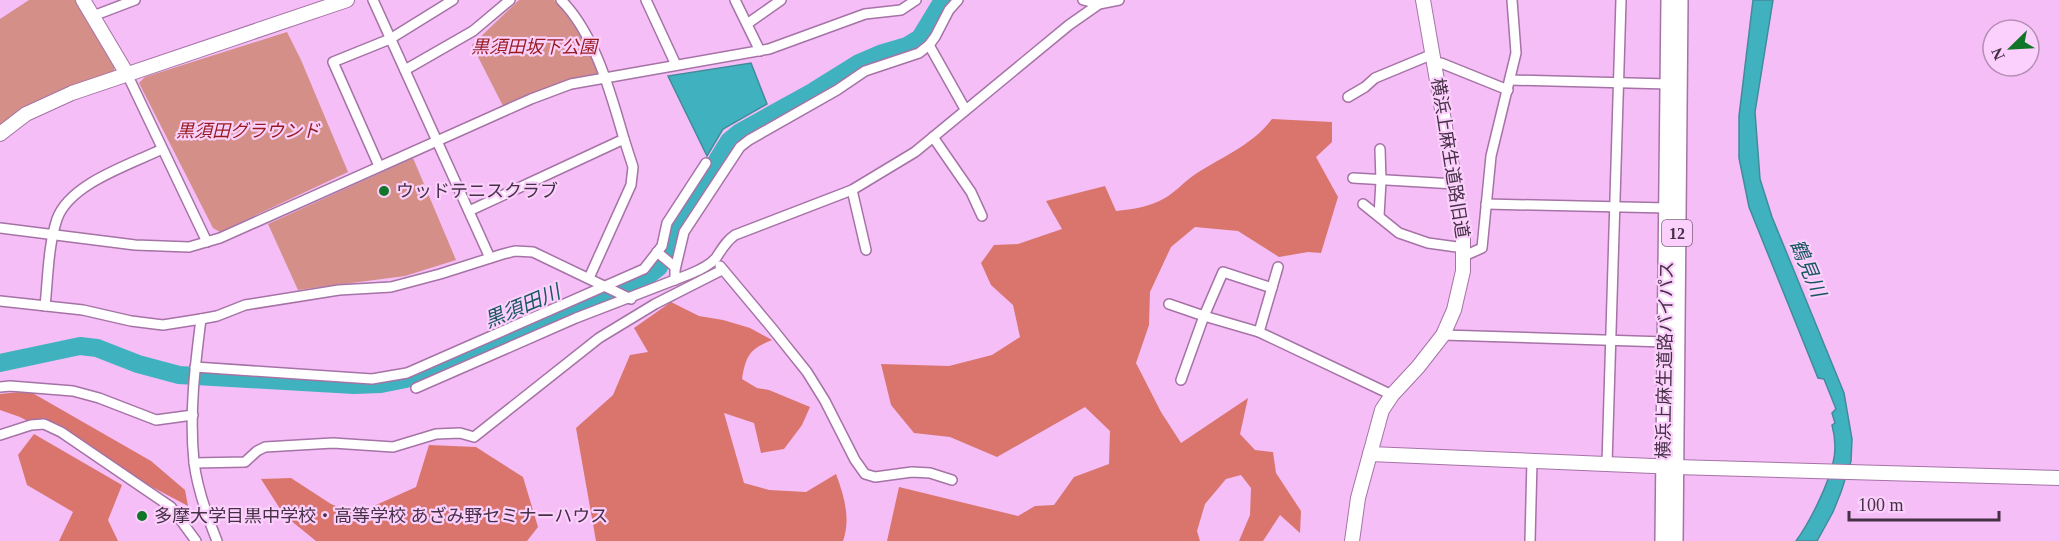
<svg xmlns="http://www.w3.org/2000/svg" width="2059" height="541" font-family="'Times New Roman','Noto Sans JP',serif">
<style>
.green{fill:#d38f88}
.forest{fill:#da756d}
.water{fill:#40b2bf;stroke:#428b9b;stroke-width:1.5}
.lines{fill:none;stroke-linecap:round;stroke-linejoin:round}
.river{stroke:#40b2bf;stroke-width:18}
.street-casing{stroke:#a573a6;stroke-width:12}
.secondary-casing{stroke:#a573a6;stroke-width:16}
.primary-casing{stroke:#a573a6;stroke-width:18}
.street{stroke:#fff;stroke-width:9}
.secondary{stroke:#fff;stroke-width:14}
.primary{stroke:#fff;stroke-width:15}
.poi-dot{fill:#107526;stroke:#fcd0fc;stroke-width:2}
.labels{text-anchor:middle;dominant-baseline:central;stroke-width:4.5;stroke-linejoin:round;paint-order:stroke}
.shield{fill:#fcd0fc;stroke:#7c607d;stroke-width:1.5}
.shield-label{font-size:16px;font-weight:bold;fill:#453046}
.park-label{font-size:18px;font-style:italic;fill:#961b1e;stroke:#fcd0fc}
.street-label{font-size:18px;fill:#453046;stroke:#fcd0fc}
.poi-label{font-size:18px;fill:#453046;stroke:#fcd0fc;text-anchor:start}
.water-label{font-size:20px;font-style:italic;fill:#19585f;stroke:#fcd0fc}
</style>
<rect width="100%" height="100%" fill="#f5bef6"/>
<g class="green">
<path d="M 29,0 L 75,0 L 115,67 L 113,73 L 0,129 L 0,19 Z"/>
<path d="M 519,0 L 554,0 L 573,19 L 601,74 L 561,85 L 503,106 L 472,45 Z"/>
<path d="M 287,32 L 301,60 L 348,172 L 220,232 L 213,228 L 139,83 L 145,77 Z"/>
<path d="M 413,158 L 456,260 L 405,276 L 298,290 L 268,224 Z"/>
</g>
<g class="forest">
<path d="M 1272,119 L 1332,122 L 1332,142 L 1316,157 L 1338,197 L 1321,253 L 1308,252 L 1279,257 L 1238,231 L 1195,227 L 1171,247 L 1150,292 L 1149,325 L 1136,363 L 1161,412 L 1181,443 L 1248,398 L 1240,434 L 1255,450 L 1273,452 L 1276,473 L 1301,511 L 1300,533 L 1280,515 L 1263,541 L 1239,541 L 1250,515 L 1251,488 L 1241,475 L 1226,479 L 1205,504 L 1197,531 L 1200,541 L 887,541 L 899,487 L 1018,516 L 1035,506 L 1054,505 L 1074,477 L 1109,464 L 1110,431 L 1085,407 L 997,457 L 950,437 L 914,433 L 891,405 L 881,364 L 949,366 L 992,355 L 1020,337 L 1013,305 L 991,285 L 981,263 L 994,245 L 1018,244 L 1062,229 L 1046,201 L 1105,186 L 1116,211 C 1133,209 1150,207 1165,198 C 1174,193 1182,184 1190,178 C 1218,158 1251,147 1272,119 Z"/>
<path d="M 671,302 L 699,316 L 723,320 L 750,328 L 772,340 C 750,349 746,355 742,379 L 757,388 L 769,390 L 810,407 L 802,425 L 784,449 L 761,453 L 754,423 L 724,413 L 744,483 L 769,490 L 806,492 L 836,474 C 844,495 851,519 843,541 L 596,541 L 576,428 L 613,395 L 630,355 L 648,352 L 634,328 Z"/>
<path d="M 29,391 L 151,461 L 185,490 L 188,506 L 20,417 L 0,410 L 0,394 Z"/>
<path d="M 34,434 L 122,485 L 108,520 L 118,541 L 59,541 L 73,512 L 27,485 L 18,455 Z"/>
<path d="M 429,445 L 476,447 L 523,477 L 538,527 L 527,541 L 316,541 L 284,515 L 261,479 L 291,478 L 331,504 L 356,514 L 416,487 Z"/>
</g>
<g class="water">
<path d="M 1753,0 L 1773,0 L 1755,112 L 1760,179 L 1772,217 L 1844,393 L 1852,439 L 1851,461 L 1841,492 L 1833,512 L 1817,541 L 1796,541 C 1810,522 1828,485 1833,463 C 1836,451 1835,436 1832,425 L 1835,423 L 1832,413 L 1836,409 L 1824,379 L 1818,378 L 1749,207 L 1739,158 L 1739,116 Z"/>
<path d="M 751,63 L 767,104 L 723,129 L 707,156 L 668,76 Z"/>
</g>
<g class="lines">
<path class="river" d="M 0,363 L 80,346 L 97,348 L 138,364 L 179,375 L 354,385 L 381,384 L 406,379 L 646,277 L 659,267 L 673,232 L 729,141 L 740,132 L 814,91 L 859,63 L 880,54 L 907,46 L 920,38 L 943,0"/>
<g class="street-casing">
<g id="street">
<path d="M 373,0 L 490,258"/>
<path d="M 646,0 L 676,65"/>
<path d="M 735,0 L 760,51"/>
<path d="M 1083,0 L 1099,4"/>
<path d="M 93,16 L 135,0"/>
<path d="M 747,24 L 781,0"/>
<path d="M 929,45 L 965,109"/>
<path d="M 1434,63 L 1441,63 L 1508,90"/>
<path d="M 405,70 L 473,31 L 510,0"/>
<path d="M 127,74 L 207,242"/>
<path d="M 1510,80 L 1668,84"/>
<path d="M 1348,97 L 1365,87 L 1375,78 L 1433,54"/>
<path d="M 933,137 L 971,192 L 982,216"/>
<path d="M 379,166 L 333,62 L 390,39 L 453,0"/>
<path d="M 1353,178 L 1455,184"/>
<path d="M 852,190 L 866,250"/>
<path d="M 1363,204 L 1399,233 L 1428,243 L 1464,248"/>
<path d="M 1486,204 L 1667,208"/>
<path d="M 469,211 L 624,139 C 611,94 595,34 561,0"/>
<path d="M 1379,216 L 1381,181 L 1380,149"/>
<path d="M 0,228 L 135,245 L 189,247 L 220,238 L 531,99 L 571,84 L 769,49 L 865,14 L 901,10 L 916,0"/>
<path d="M 657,252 L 675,267"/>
<path d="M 1464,256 L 1482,248 L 1491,156 L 1516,53 L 1512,0"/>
<path d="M 720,266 L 771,327 L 807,372 L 825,401 L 855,460 L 865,474 L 875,477 L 912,472 L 930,473 L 952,480"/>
<path d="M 589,278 L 631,185 L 633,167 L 624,139"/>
<path d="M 675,280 L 675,270 L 684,232 L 740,147 L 749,140 L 837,90 L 865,71 L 919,53 L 929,45 L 935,37 L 949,10 L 958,0"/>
<path d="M 0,301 L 83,310 L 131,321 L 163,325 L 201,319 C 195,366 189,414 194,462 C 197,489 207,516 217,541"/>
<path d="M 1169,304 L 1204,316 L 1259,332 L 1392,395"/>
<path d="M 45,306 C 48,278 48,246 57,219 C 70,183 130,165 162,149"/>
<path d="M 201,319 L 217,316 L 245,305 L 339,290 L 391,287 L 440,274 L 503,254 L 515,251 L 533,252 L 631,299"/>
<path d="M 1259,332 L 1278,267"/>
<path d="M 1443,335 L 1665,342"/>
<path d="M 195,367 L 372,379 L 407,373 L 644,269 L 662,246 L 667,223 L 706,163"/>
<path d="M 1181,380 L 1204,316 L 1223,272 L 1272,288"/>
<path d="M 0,387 L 10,386 L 73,391 L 99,398 L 156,420 L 193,415"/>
<path d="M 416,388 L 576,318 L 690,274 C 700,270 709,266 716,258 C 722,249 726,241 735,235 L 852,190 L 915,152 L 1069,25 L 1099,4 L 1119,0"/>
<path d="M 0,435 L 31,425 L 44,424 L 61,432 L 171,507 L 196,541"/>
<path d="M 194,463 L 245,462 L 257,451 L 265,447 L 333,443 L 393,447 L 436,434 L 460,433 L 474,437 L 599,338 L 655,304 L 722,270"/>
<path d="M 1607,464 L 1621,0"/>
<path d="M 1530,541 L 1532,461"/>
</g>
</g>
<g class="secondary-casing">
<g id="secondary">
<path d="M 83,0 L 127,74"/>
<path d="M 0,134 L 26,114 L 72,93 L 347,0"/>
<path d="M 1370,454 L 1676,467 L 2059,478"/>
<path d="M 1352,541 L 1358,498 L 1382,410 L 1392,395 L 1418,367 L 1443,335 L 1454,310 L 1463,271 L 1463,230 L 1423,0"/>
</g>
</g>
<g class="primary-casing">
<g id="primary">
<path d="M 1663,541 L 1669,0"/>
<path d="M 1675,541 L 1680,0"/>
</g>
</g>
<use href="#street" class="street"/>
<use href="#secondary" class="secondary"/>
<use href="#primary" class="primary"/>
</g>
<g class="poi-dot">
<circle cx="384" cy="191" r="6"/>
<circle cx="142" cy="516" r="6"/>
</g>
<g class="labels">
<rect class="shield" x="1662" y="220" width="30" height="26" rx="4.5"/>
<g class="shield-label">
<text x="1677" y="233">12</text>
</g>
<g class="park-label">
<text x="534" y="47">黒須田坂下公園</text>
<text x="248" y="131">黒須田グラウンド</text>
</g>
<g class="street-label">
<text transform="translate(1450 158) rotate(81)">横浜上麻生道路旧道</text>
<text transform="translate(1665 360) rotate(-89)">横浜上麻生道路バイパス</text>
</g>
<g class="poi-label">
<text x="396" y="191">ウッドテニスクラブ</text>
<text x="154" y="516">多摩大学目黒中学校・高等学校 あざみ野セミナーハウス</text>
</g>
<g class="water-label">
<text transform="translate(1808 268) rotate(67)">鶴見川</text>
<text transform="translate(522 306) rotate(-23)">黒須田川</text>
</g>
</g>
<g transform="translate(2011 48) rotate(246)"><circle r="28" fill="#fcd0fc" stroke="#b390b3" stroke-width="1.5"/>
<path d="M0-4.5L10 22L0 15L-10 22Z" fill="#107526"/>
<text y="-9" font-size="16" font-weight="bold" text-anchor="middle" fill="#453046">N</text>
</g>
<path d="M1849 511v9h150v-9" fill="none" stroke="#453046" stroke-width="3"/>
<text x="1858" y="511" font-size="18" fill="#453046" stroke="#fcd0fc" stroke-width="4.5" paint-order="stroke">100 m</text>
</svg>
